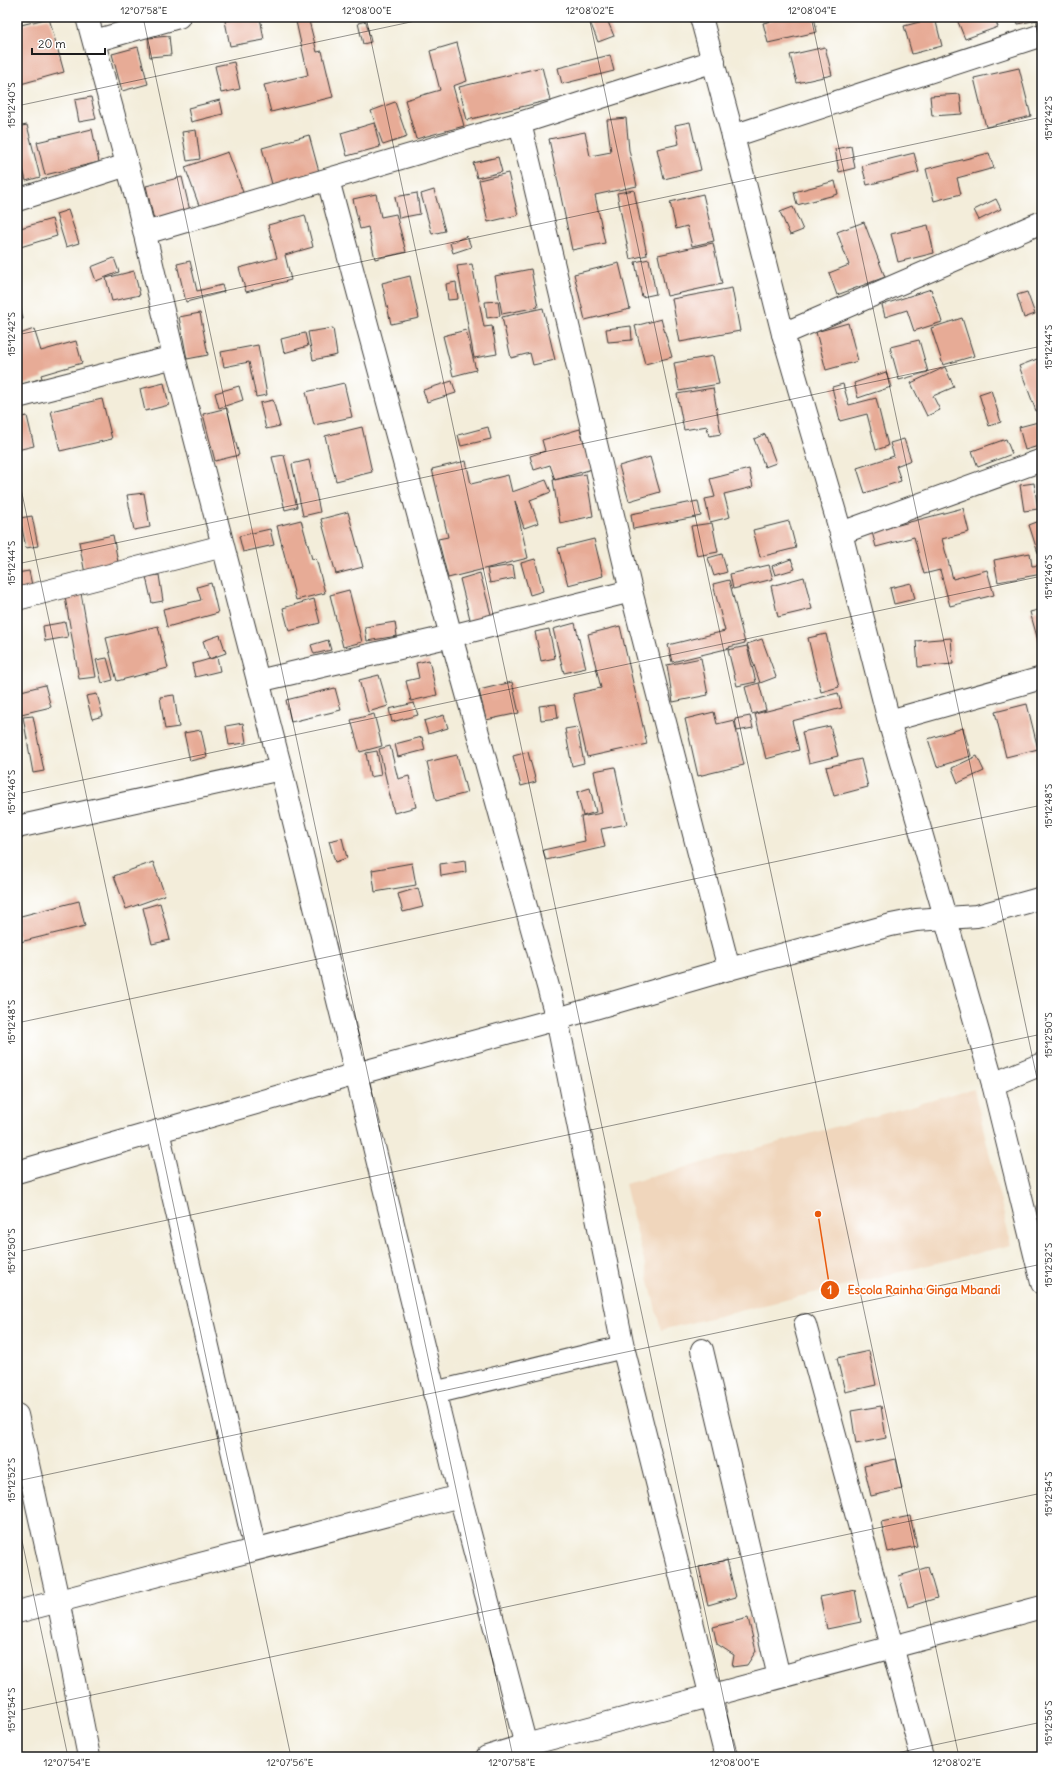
<svg xmlns="http://www.w3.org/2000/svg" width="1059" height="1774" font-family="Delius,sans-serif">
<style>
.built{fill:#f0d6bc}
.building{fill:#e7ab96}
.lines{fill:none;stroke-linecap:round;stroke-linejoin:round}
.minor-casing{stroke:#3c3b38;stroke-width:24}
.minor{stroke:#fff;stroke-width:22}
.ticks{fill:none;stroke:#1c1c1c;stroke-width:1;stroke-opacity:0.45}
.leader{fill:none;stroke:#e8590c;stroke-width:1.5}
.callout-dot{fill:#e8590c;stroke:#fff;stroke-width:1.5}
.mark-label{font-size:12px;text-anchor:middle;font-weight:bold;fill:#fff}
.callout-label{font-size:12px;text-anchor:middle;font-weight:bold;fill:#e8590c;stroke:#fff;stroke-width:3;stroke-linejoin:round;paint-order:stroke}
.neatline{fill:none;stroke:#1c1c1c;stroke-width:1.5}
.ticks-label{font-size:10px;text-anchor:middle;fill:#1c1c1c}
</style>
<rect width="100%" height="100%" fill="#fff"/>
<filter id="ink" filterUnits="userSpaceOnUse"><feTurbulence type="fractalNoise" baseFrequency=".025" numOctaves="2"/><feDisplacementMap in="SourceGraphic" scale="8" xChannelSelector="R" yChannelSelector="G"/><feConvolveMatrix kernelMatrix="1 2 1 2 8 2 1 2 1" color-interpolation-filters="sRGB"/></filter>
<filter id="wash" filterUnits="userSpaceOnUse"><feTurbulence type="fractalNoise" baseFrequency=".012" numOctaves="4" result="noise"/><feDisplacementMap in="SourceGraphic" scale="16" xChannelSelector="R" yChannelSelector="G"/><feGaussianBlur stdDeviation="0.9" result="paint"/><feColorMatrix in="noise" values="0 0 0 0 0 0 0 0 0 0 0 0 0 0 0 0 0 1.4 0 .05"/><feComposite in="paint" operator="in"/></filter>
<g filter="url(#wash)">
<rect width="100%" height="100%" fill="#f3edda"/>
<path class="built" d="M 974,1089 L 1011,1245 L 661,1330 L 625,1184 Z"/>
<g id="blocks">
<g class="building">
<path d="M 244,17 L 260,17 L 264,40 L 230,46 L 225,21 Z"/>
<path d="M 295,17 L 308,17 L 317,52 L 322,51 L 333,97 L 271,112 L 264,85 L 308,75 Z"/>
<path d="M 603,17 L 606,17 L 614,36 L 598,42 L 590,22 Z"/>
<path d="M 788,17 L 814,17 L 817,32 L 768,43 L 763,23 Z"/>
<path d="M 956,17 L 994,17 L 998,27 L 965,39 Z"/>
<path d="M 1016,17 L 1042,17 L 1042,19 L 1018,24 Z"/>
<path d="M 49,18 L 64,72 L 17,85 L 17,26 Z"/>
<path d="M 935,18 L 942,46 L 912,54 L 904,26 Z"/>
<path d="M 366,21 L 371,42 L 363,44 L 358,23 Z"/>
<path d="M 169,36 L 171,55 L 150,57 L 148,38 Z"/>
<path d="M 457,43 L 467,81 L 453,86 L 464,126 L 416,139 L 405,100 L 440,90 L 430,51 Z"/>
<path d="M 138,47 L 148,84 L 122,91 L 112,54 Z"/>
<path d="M 825,47 L 832,75 L 797,83 L 790,55 Z"/>
<path d="M 610,55 L 614,71 L 562,84 L 558,68 Z"/>
<path d="M 234,62 L 240,89 L 221,93 L 215,66 Z"/>
<path d="M 542,67 L 550,100 L 467,120 L 459,87 Z"/>
<path d="M 1019,68 L 1031,116 L 986,127 L 974,78 Z"/>
<path d="M 960,94 L 962,114 L 932,116 L 930,96 Z"/>
<path d="M 91,97 L 96,119 L 79,122 L 75,100 Z"/>
<path d="M 220,100 L 223,114 L 191,122 L 188,108 Z"/>
<path d="M 395,102 L 407,137 L 383,145 L 371,111 Z"/>
<path d="M 626,118 L 629,150 L 637,186 L 595,195 L 605,243 L 572,250 L 549,139 L 585,132 L 590,156 L 611,152 L 607,120 Z"/>
<path d="M 690,122 L 701,170 L 664,179 L 657,149 L 679,144 L 675,125 Z"/>
<path d="M 374,123 L 380,147 L 347,156 L 341,133 Z"/>
<path d="M 27,125 L 40,177 L 26,181 L 17,145 L 17,127 Z"/>
<path d="M 92,129 L 99,162 L 45,175 L 37,142 Z"/>
<path d="M 196,130 L 200,159 L 187,161 L 182,132 Z"/>
<path d="M 309,135 L 319,172 L 272,184 L 262,148 Z"/>
<path d="M 851,146 L 855,168 L 839,172 L 835,149 Z"/>
<path d="M 228,152 L 244,195 L 201,211 L 185,167 Z"/>
<path d="M 914,153 L 919,172 L 867,185 L 862,166 Z"/>
<path d="M 989,153 L 994,168 L 957,178 L 961,194 L 934,201 L 926,169 Z"/>
<path d="M 498,157 L 502,172 L 477,178 L 473,163 Z"/>
<path d="M 508,173 L 518,215 L 488,222 L 479,180 Z"/>
<path d="M 182,177 L 190,211 L 154,220 L 146,186 Z"/>
<path d="M 835,181 L 838,194 L 797,205 L 794,192 Z"/>
<path d="M 434,190 L 445,231 L 432,234 L 421,194 Z"/>
<path d="M 634,190 L 647,255 L 630,259 L 617,193 Z"/>
<path d="M 417,193 L 420,214 L 399,218 L 395,197 Z"/>
<path d="M 376,194 L 381,217 L 396,214 L 406,252 L 375,259 L 368,227 L 360,229 L 353,199 Z"/>
<path d="M 703,194 L 714,241 L 692,246 L 687,226 L 676,229 L 670,202 Z"/>
<path d="M 996,199 L 1001,209 L 979,220 L 974,210 Z"/>
<path d="M 793,207 L 803,230 L 790,235 L 780,212 Z"/>
<path d="M 68,210 L 79,243 L 66,247 L 56,214 Z"/>
<path d="M 305,215 L 313,247 L 285,255 L 291,280 L 246,292 L 239,268 L 277,258 L 268,225 Z"/>
<path d="M 52,219 L 57,236 L 17,248 L 17,229 Z"/>
<path d="M 864,222 L 885,277 L 837,295 L 829,273 L 849,265 L 837,232 Z"/>
<path d="M 928,225 L 934,253 L 898,262 L 891,234 Z"/>
<path d="M 467,236 L 471,247 L 453,253 L 450,243 Z"/>
<path d="M 713,243 L 722,284 L 667,296 L 658,255 Z"/>
<path d="M 114,258 L 119,272 L 96,281 L 91,267 Z"/>
<path d="M 649,259 L 656,294 L 642,297 L 635,262 Z"/>
<path d="M 190,261 L 197,291 L 222,285 L 224,292 L 186,302 L 177,264 Z"/>
<path d="M 619,263 L 630,309 L 585,320 L 574,274 Z"/>
<path d="M 472,264 L 484,327 L 492,326 L 497,354 L 474,358 L 457,266 Z"/>
<path d="M 531,269 L 538,307 L 502,314 L 495,276 Z"/>
<path d="M 134,271 L 140,295 L 112,301 L 106,278 Z"/>
<path d="M 410,276 L 419,318 L 391,324 L 382,283 Z"/>
<path d="M 456,282 L 458,299 L 448,300 L 446,284 Z"/>
<path d="M 732,288 L 740,331 L 680,342 L 672,299 Z"/>
<path d="M 931,289 L 942,322 L 914,331 L 907,310 L 885,317 L 882,305 Z"/>
<path d="M 1027,292 L 1035,314 L 1024,318 L 1017,295 Z"/>
<path d="M 498,301 L 500,316 L 487,318 L 485,302 Z"/>
<path d="M 20,305 L 23,319 L 17,320 L 17,306 Z"/>
<path d="M 543,308 L 555,360 L 533,365 L 530,353 L 511,358 L 502,317 Z"/>
<path d="M 200,313 L 208,355 L 187,359 L 179,317 Z"/>
<path d="M 962,318 L 974,356 L 943,365 L 931,328 Z"/>
<path d="M 661,319 L 672,357 L 645,364 L 635,326 Z"/>
<path d="M 848,323 L 858,361 L 826,370 L 816,332 Z"/>
<path d="M 631,326 L 632,340 L 608,342 L 606,329 Z"/>
<path d="M 333,328 L 337,355 L 313,360 L 308,332 Z"/>
<path d="M 34,329 L 41,351 L 76,341 L 82,363 L 41,375 L 42,378 L 17,386 L 17,344 L 19,344 L 17,335 Z"/>
<path d="M 466,330 L 476,370 L 453,376 L 443,336 Z"/>
<path d="M 305,333 L 308,346 L 284,353 L 281,339 Z"/>
<path d="M 919,340 L 928,372 L 899,380 L 890,347 Z"/>
<path d="M 258,345 L 267,395 L 256,397 L 249,362 L 224,367 L 221,352 Z"/>
<path d="M 713,356 L 719,384 L 679,391 L 674,363 Z"/>
<path d="M 1037,359 L 1042,373 L 1042,409 L 1036,411 L 1019,366 Z"/>
<path d="M 945,367 L 954,387 L 933,396 L 940,410 L 927,416 L 911,383 Z"/>
<path d="M 886,372 L 891,387 L 858,398 L 854,383 Z"/>
<path d="M 452,381 L 456,393 L 427,402 L 423,390 Z"/>
<path d="M 164,383 L 169,405 L 145,411 L 140,389 Z"/>
<path d="M 344,383 L 352,417 L 314,425 L 306,392 Z"/>
<path d="M 843,384 L 849,405 L 876,398 L 888,446 L 876,450 L 867,414 L 840,421 L 832,387 Z"/>
<path d="M 239,386 L 243,400 L 219,408 L 215,393 Z"/>
<path d="M 713,388 L 721,434 L 709,436 L 707,426 L 684,430 L 677,394 Z"/>
<path d="M 991,390 L 1001,422 L 989,426 L 979,394 Z"/>
<path d="M 102,399 L 112,439 L 60,451 L 51,411 Z"/>
<path d="M 273,400 L 280,426 L 266,429 L 260,403 Z"/>
<path d="M 227,408 L 239,455 L 215,461 L 203,414 Z"/>
<path d="M 27,416 L 34,446 L 17,450 L 17,418 Z"/>
<path d="M 1042,421 L 1042,445 L 1025,450 L 1019,427 Z"/>
<path d="M 362,427 L 372,472 L 336,481 L 325,436 Z"/>
<path d="M 488,427 L 491,439 L 461,446 L 458,435 Z"/>
<path d="M 580,429 L 592,469 L 555,480 L 550,465 L 534,470 L 530,456 L 545,451 L 542,440 Z"/>
<path d="M 765,434 L 776,463 L 765,467 L 754,439 Z"/>
<path d="M 904,439 L 911,460 L 896,466 L 901,481 L 865,493 L 857,468 L 894,456 L 890,443 Z"/>
<path d="M 1006,439 L 1012,454 L 978,467 L 972,451 Z"/>
<path d="M 284,455 L 297,507 L 285,510 L 272,457 Z"/>
<path d="M 650,457 L 660,492 L 629,501 L 619,466 Z"/>
<path d="M 309,460 L 320,512 L 303,516 L 292,464 Z"/>
<path d="M 466,461 L 471,484 L 508,475 L 512,492 L 546,480 L 551,492 L 530,500 L 538,523 L 524,528 L 515,501 L 528,558 L 448,578 L 438,539 L 448,537 L 432,469 Z"/>
<path d="M 749,469 L 753,487 L 724,494 L 730,517 L 710,522 L 705,499 L 715,497 L 710,479 Z"/>
<path d="M 586,474 L 593,516 L 560,523 L 553,480 Z"/>
<path d="M 1034,483 L 1038,509 L 1024,511 L 1020,485 Z"/>
<path d="M 144,493 L 150,527 L 134,530 L 127,495 Z"/>
<path d="M 698,501 L 701,516 L 633,529 L 631,514 Z"/>
<path d="M 963,508 L 969,532 L 942,539 L 953,579 L 987,570 L 994,595 L 950,606 L 940,570 L 924,574 L 914,537 L 876,547 L 872,532 Z"/>
<path d="M 348,512 L 363,567 L 336,574 L 321,519 Z"/>
<path d="M 32,516 L 38,546 L 26,548 L 20,518 Z"/>
<path d="M 301,520 L 312,559 L 316,558 L 325,593 L 296,600 L 277,526 Z"/>
<path d="M 1042,520 L 1042,551 L 1038,553 L 1029,525 Z"/>
<path d="M 789,521 L 796,548 L 760,557 L 753,530 Z"/>
<path d="M 712,523 L 718,552 L 697,556 L 691,526 Z"/>
<path d="M 270,529 L 274,545 L 243,552 L 239,536 Z"/>
<path d="M 113,535 L 120,573 L 86,579 L 79,542 Z"/>
<path d="M 594,539 L 603,576 L 568,585 L 558,548 Z"/>
<path d="M 1030,553 L 1032,566 L 1042,565 L 1042,574 L 998,582 L 994,560 Z"/>
<path d="M 722,554 L 727,572 L 714,576 L 708,558 Z"/>
<path d="M 535,559 L 543,591 L 530,595 L 521,563 Z"/>
<path d="M 791,559 L 795,569 L 775,575 L 772,566 Z"/>
<path d="M 513,565 L 515,578 L 490,583 L 487,569 Z"/>
<path d="M 769,565 L 773,579 L 733,589 L 730,574 Z"/>
<path d="M 29,571 L 34,595 L 17,598 L 17,573 Z"/>
<path d="M 480,573 L 492,618 L 471,623 L 460,579 Z"/>
<path d="M 159,575 L 163,601 L 152,603 L 146,577 Z"/>
<path d="M 804,577 L 812,609 L 778,617 L 771,586 Z"/>
<path d="M 729,580 L 745,643 L 729,647 L 730,648 L 672,662 L 668,645 L 725,631 L 713,584 Z"/>
<path d="M 211,583 L 218,613 L 167,627 L 163,609 L 201,600 L 197,587 Z"/>
<path d="M 911,583 L 915,599 L 894,604 L 890,588 Z"/>
<path d="M 349,590 L 362,642 L 343,647 L 330,595 Z"/>
<path d="M 81,593 L 96,677 L 79,679 L 65,597 Z"/>
<path d="M 314,599 L 320,623 L 289,631 L 283,608 Z"/>
<path d="M 1042,609 L 1042,643 L 1039,644 L 1030,612 Z"/>
<path d="M 65,622 L 68,637 L 45,641 L 43,626 Z"/>
<path d="M 395,622 L 397,636 L 367,641 L 365,627 Z"/>
<path d="M 575,623 L 586,668 L 564,673 L 553,629 Z"/>
<path d="M 158,626 L 168,668 L 117,681 L 106,638 Z"/>
<path d="M 620,626 L 647,744 L 587,757 L 573,694 L 601,688 L 588,634 Z"/>
<path d="M 549,629 L 555,658 L 541,661 L 535,632 Z"/>
<path d="M 826,634 L 839,687 L 821,692 L 808,638 Z"/>
<path d="M 220,635 L 226,653 L 209,659 L 203,641 Z"/>
<path d="M 951,638 L 953,664 L 918,667 L 916,641 Z"/>
<path d="M 762,639 L 776,677 L 760,683 L 747,644 Z"/>
<path d="M 328,640 L 331,650 L 314,654 L 311,645 Z"/>
<path d="M 747,646 L 756,682 L 737,686 L 728,650 Z"/>
<path d="M 217,657 L 220,671 L 195,677 L 192,664 Z"/>
<path d="M 107,658 L 113,680 L 102,683 L 96,660 Z"/>
<path d="M 701,658 L 708,695 L 673,702 L 667,665 Z"/>
<path d="M 429,660 L 437,695 L 411,701 L 406,681 L 419,678 L 416,663 Z"/>
<path d="M 379,675 L 388,706 L 368,712 L 359,680 Z"/>
<path d="M 512,682 L 519,713 L 486,720 L 479,690 Z"/>
<path d="M 759,683 L 766,710 L 752,714 L 745,687 Z"/>
<path d="M 45,685 L 51,707 L 17,715 L 17,692 Z"/>
<path d="M 335,688 L 341,710 L 291,722 L 286,700 Z"/>
<path d="M 838,693 L 842,708 L 792,721 L 799,750 L 766,759 L 755,714 Z"/>
<path d="M 97,694 L 103,716 L 92,719 L 86,696 Z"/>
<path d="M 174,695 L 179,727 L 165,729 L 160,697 Z"/>
<path d="M 414,703 L 418,715 L 392,722 L 389,709 Z"/>
<path d="M 556,704 L 558,718 L 541,720 L 539,706 Z"/>
<path d="M 1027,704 L 1038,749 L 1006,757 L 995,712 Z"/>
<path d="M 714,712 L 717,724 L 734,720 L 744,765 L 698,776 L 685,719 Z"/>
<path d="M 374,714 L 382,746 L 360,752 L 351,720 Z"/>
<path d="M 444,715 L 448,728 L 428,734 L 424,721 Z"/>
<path d="M 33,716 L 44,771 L 33,773 L 23,717 Z"/>
<path d="M 750,716 L 753,728 L 737,731 L 735,719 Z"/>
<path d="M 243,723 L 246,743 L 229,745 L 226,726 Z"/>
<path d="M 830,726 L 838,756 L 809,763 L 802,732 Z"/>
<path d="M 577,727 L 584,763 L 572,766 L 565,729 Z"/>
<path d="M 963,728 L 971,756 L 937,767 L 928,739 Z"/>
<path d="M 201,730 L 207,757 L 190,761 L 184,733 Z"/>
<path d="M 422,737 L 425,750 L 398,757 L 395,744 Z"/>
<path d="M 390,746 L 398,779 L 409,776 L 416,807 L 394,813 L 379,749 Z"/>
<path d="M 377,751 L 381,775 L 370,777 L 366,753 Z"/>
<path d="M 528,752 L 536,782 L 521,786 L 513,756 Z"/>
<path d="M 457,755 L 467,793 L 436,801 L 427,762 Z"/>
<path d="M 977,756 L 984,771 L 958,783 L 952,768 Z"/>
<path d="M 861,759 L 868,787 L 834,796 L 826,767 Z"/>
<path d="M 615,767 L 627,824 L 601,829 L 605,847 L 546,860 L 543,850 L 585,841 L 581,817 L 602,813 L 594,771 Z"/>
<path d="M 590,788 L 596,812 L 583,816 L 577,792 Z"/>
<path d="M 342,838 L 347,858 L 335,862 L 329,841 Z"/>
<path d="M 465,860 L 466,872 L 441,876 L 440,864 Z"/>
<path d="M 153,862 L 165,895 L 126,909 L 114,876 Z"/>
<path d="M 412,863 L 416,885 L 375,892 L 372,870 Z"/>
<path d="M 418,888 L 423,907 L 403,912 L 398,894 Z"/>
<path d="M 79,901 L 85,926 L 20,942 L 17,932 L 17,917 Z"/>
<path d="M 160,903 L 170,940 L 152,944 L 143,908 Z"/>
<path d="M 869,1351 L 876,1385 L 845,1392 L 837,1358 Z"/>
<path d="M 881,1406 L 886,1438 L 856,1444 L 851,1411 Z"/>
<path d="M 896,1459 L 902,1489 L 871,1496 L 864,1466 Z"/>
<path d="M 910,1516 L 917,1546 L 888,1552 L 881,1522 Z"/>
<path d="M 727,1560 L 736,1597 L 708,1605 L 699,1567 Z"/>
<path d="M 928,1567 L 937,1598 L 908,1607 L 899,1576 Z"/>
<path d="M 855,1590 L 861,1622 L 827,1629 L 820,1597 Z"/>
<path d="M 748,1618 L 756,1651 L 747,1665 L 732,1667 L 734,1655 L 717,1644 L 713,1627 Z"/>
</g>
</g>
</g>
<g filter="url(#ink)">
<use href="#blocks" fill-opacity="0" stroke="#3c3b38" stroke-width="1"/>
<g class="lines">
<g class="minor-casing">
<g id="minor">
<path d="M 87,17 L 136,197 L 174,357 L 281,769 L 460,1496 L 529,1757"/>
<path d="M 701,17 L 733,136 L 783,334 L 841,533 L 889,721 L 993,1084 L 1042,1283"/>
<path d="M 94,41 L 179,17"/>
<path d="M 520,123 L 631,591 L 729,969"/>
<path d="M 733,136 L 1042,35"/>
<path d="M 328,180 L 451,636 L 557,1019 L 623,1347 L 726,1757"/>
<path d="M 17,200 L 127,165"/>
<path d="M 145,233 L 520,123 L 714,61"/>
<path d="M 783,334 L 1042,222"/>
<path d="M 17,397 L 174,357"/>
<path d="M 841,533 L 1042,460"/>
<path d="M 17,599 L 223,546"/>
<path d="M 258,681 L 451,636 L 631,591"/>
<path d="M 889,721 L 1042,678"/>
<path d="M 17,827 L 281,769"/>
<path d="M 993,1084 L 1042,1064"/>
<path d="M 158,1131 L 255,1549"/>
<path d="M 17,1172 L 356,1074 L 557,1019 L 729,969 L 891,925 L 916,920 L 977,916 L 1042,898"/>
<path d="M 805,1325 L 922,1757"/>
<path d="M 702,1350 L 779,1677"/>
<path d="M 434,1393 L 623,1347"/>
<path d="M 17,1415 L 58,1600 L 89,1757"/>
<path d="M 17,1612 L 460,1496"/>
<path d="M 487,1757 L 526,1745 L 1042,1607"/>
</g>
</g>
<use href="#minor" class="minor"/>
</g>
</g>
<path class="ticks" d="M 143,17 L 513,1757M 366,17 L 736,1757M 589,17 L 959,1757M 811,17 L 1042,1102M 1034,17 L 1042,55M 17,106 L 434,17M 17,335 L 1042,117M 17,470 L 291,1757M 17,564 L 1042,346M 17,794 L 1042,576M 17,1023 L 1042,805M 17,1252 L 1042,1034M 17,1481 L 1042,1264M 17,1517 L 68,1757M 17,1711 L 1042,1493M 878,1757 L 1042,1722"/>
<path class="leader" d="M818 1214L830 1290"/>
<g class="callout-dot">
<circle cx="818" cy="1214" r="4"/>
<circle cx="830" cy="1290" r="10"/>
</g>
<g class="mark-label">
<text x="830" y="1294">1</text>
</g>
<g class="callout-label">
<text x="924" y="1294">Escola Rainha Ginga Mbandi</text>
</g>
<rect width="1059" height="1774" fill="none" stroke="#fff" stroke-width="44"/>
<path d="M32 48v6h73v-6" fill="none" stroke="#1c1c1c" stroke-width="2"/>
<text x="38" y="48" font-size="12" fill="#1c1c1c" stroke="#ffffff" stroke-width="3" paint-order="stroke">20 m</text>
<rect x="22" y="22" width="1015" height="1730" class="neatline"/>
<g class="ticks-label">
<text x="144" y="14">12°07'58"E</text>
<text x="367" y="14">12°08'00"E</text>
<text x="590" y="14">12°08'02"E</text>
<text x="812" y="14">12°08'04"E</text>
<text transform="translate(11 105) rotate(-90)" y="4">15°12'40"S</text>
<text transform="translate(1048 118) rotate(-90)" y="4">15°12'42"S</text>
<text transform="translate(11 334) rotate(-90)" y="4">15°12'42"S</text>
<text transform="translate(1048 347) rotate(-90)" y="4">15°12'44"S</text>
<text transform="translate(11 563) rotate(-90)" y="4">15°12'44"S</text>
<text transform="translate(1048 577) rotate(-90)" y="4">15°12'46"S</text>
<text transform="translate(11 792) rotate(-90)" y="4">15°12'46"S</text>
<text transform="translate(1048 806) rotate(-90)" y="4">15°12'48"S</text>
<text transform="translate(11 1022) rotate(-90)" y="4">15°12'48"S</text>
<text transform="translate(1048 1035) rotate(-90)" y="4">15°12'50"S</text>
<text transform="translate(11 1251) rotate(-90)" y="4">15°12'50"S</text>
<text transform="translate(1048 1265) rotate(-90)" y="4">15°12'52"S</text>
<text transform="translate(11 1480) rotate(-90)" y="4">15°12'52"S</text>
<text transform="translate(1048 1494) rotate(-90)" y="4">15°12'54"S</text>
<text transform="translate(11 1710) rotate(-90)" y="4">15°12'54"S</text>
<text transform="translate(1048 1723) rotate(-90)" y="4">15°12'56"S</text>
<text x="67" y="1766">12°07'54"E</text>
<text x="290" y="1766">12°07'56"E</text>
<text x="512" y="1766">12°07'58"E</text>
<text x="735" y="1766">12°08'00"E</text>
<text x="957" y="1766">12°08'02"E</text>
</g>
</svg>
